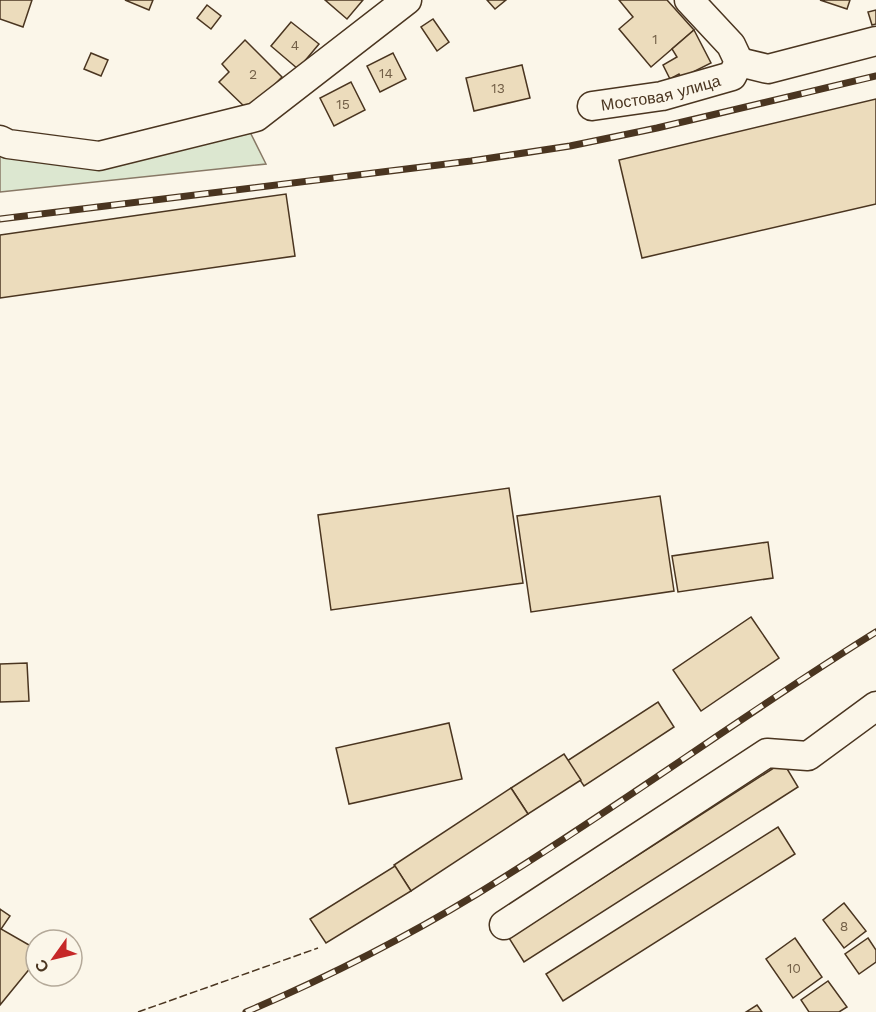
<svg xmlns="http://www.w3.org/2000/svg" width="876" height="1012" font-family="'Work Sans',sans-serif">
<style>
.green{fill:#dce7d0;stroke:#887966;stroke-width:1.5}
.building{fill:#ecdcbc;stroke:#4a3520;stroke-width:1.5}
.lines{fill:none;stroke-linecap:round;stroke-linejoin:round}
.minor-casing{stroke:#4a3520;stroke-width:31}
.minor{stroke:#fbf6e9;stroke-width:28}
.rail-casing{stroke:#4a3520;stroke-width:7}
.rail{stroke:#fbf6e9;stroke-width:4.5;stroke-dasharray:14;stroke-linecap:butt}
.fence{stroke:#4a3520;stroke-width:1.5;stroke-dasharray:8 3;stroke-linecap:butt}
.labels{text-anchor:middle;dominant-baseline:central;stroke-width:4.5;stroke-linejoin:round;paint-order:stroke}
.number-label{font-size:14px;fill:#725f47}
.street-label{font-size:16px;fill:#4a3520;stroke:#fbf6e9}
</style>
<rect width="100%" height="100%" fill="#fbf6e9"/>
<path class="green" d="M 249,130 L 266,164 L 0,192 L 0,147 L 6,150 Z"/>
<g class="building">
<path d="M 0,0 L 32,0 L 23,27 L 0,19 Z"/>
<path d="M 125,0 L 153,0 L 149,10 Z"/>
<path d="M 325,0 L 363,0 L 347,19 Z"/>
<path d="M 487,0 L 506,0 L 495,9 Z"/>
<path d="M 619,0 L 667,0 L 694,30 L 651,67 L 619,29 L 633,17 Z"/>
<path d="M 820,0 L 850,0 L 847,9 Z"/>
<path d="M 207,5 L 221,16 L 211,29 L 197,18 Z"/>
<path d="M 876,10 L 876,24 L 872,25 L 868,12 Z"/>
<path d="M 433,19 L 449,42 L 437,51 L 421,27 Z"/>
<path d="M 291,22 L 319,44 L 298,69 L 271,46 Z"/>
<path d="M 694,30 L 711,63 L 681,78 L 679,74 L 670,79 L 663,65 L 677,57 L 672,49 Z"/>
<path d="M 245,40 L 282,77 L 249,111 L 219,82 L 229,72 L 222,64 Z"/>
<path d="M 91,53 L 108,60 L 101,76 L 84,69 Z"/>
<path d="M 393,53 L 406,79 L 380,92 L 367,66 Z"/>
<path d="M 522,65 L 530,98 L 474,111 L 466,78 Z"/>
<path d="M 351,82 L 365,110 L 334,126 L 320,98 Z"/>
<path d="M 876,99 L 876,204 L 642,258 L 619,160 Z"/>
<path d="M 286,194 L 295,256 L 0,298 L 0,235 Z"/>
<path d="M 509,488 L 523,583 L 331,610 L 318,515 Z"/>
<path d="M 660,496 L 674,591 L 531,612 L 517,516 Z"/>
<path d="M 768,542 L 773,578 L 678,592 L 672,556 Z"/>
<path d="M 751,617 L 779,658 L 701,711 L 673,670 Z"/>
<path d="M 27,663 L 29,701 L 0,702 L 0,664 Z"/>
<path d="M 658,702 L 674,727 L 584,786 L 567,761 Z"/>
<path d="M 449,723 L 462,779 L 349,804 L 336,748 Z"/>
<path d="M 564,754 L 581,780 L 528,814 L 511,788 Z"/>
<path d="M 783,762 L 798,787 L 524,962 L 509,938 Z"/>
<path d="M 511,788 L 528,814 L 411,891 L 394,865 Z"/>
<path d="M 778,827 L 795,854 L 563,1001 L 546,974 Z"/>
<path d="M 395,866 L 411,891 L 326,943 L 310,919 Z"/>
<path d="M 844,903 L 866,931 L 844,948 L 823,920 Z"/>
<path d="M 0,909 L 10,916 L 1,929 L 36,949 L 36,961 L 0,1005 Z"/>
<path d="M 795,938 L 822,977 L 793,998 L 766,959 Z"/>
<path d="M 868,938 L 876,950 L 876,962 L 859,974 L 845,954 Z"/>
<path d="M 828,981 L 847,1007 L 839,1012 L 809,1012 L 801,1000 Z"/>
<path d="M 757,1005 L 762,1012 L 746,1012 Z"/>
</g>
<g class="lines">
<g class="minor-casing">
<g id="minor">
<path d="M 739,62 L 768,69 L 876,41"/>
<path id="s1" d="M 592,106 L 662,96 L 732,76 L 739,62 L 731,45 L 689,0"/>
<path d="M 0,140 L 8,144 L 99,156 L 256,117 L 407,0"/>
<path d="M 504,925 L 767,753 L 808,756 L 876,706"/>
</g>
</g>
<use href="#minor" class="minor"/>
<g class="rail-casing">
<g id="rail">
<path d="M 0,219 L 471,161 L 570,146 L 657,128 L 876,76"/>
<path d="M 246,1012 C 326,978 403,939 477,894 C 613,811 741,716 876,632"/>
</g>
</g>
<use href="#rail" class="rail"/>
<path class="fence" d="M 138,1012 L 318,948"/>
</g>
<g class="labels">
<g class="number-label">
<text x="655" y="39">1</text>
<text x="295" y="45">4</text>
<text x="386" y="73">14</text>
<text x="253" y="74">2</text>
<text x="498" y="88">13</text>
<text x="343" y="104">15</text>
<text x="844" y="926">8</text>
<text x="794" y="968">10</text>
</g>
<g class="street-label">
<text stroke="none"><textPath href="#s1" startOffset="70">Мостовая улица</textPath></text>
</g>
</g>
<g transform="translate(54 958) rotate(236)"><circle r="28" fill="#fbf6e9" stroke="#b4a999" stroke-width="1.5"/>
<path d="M0-4.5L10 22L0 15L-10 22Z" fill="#c62828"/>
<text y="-9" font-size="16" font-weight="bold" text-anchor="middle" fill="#4a3520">С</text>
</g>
</svg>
